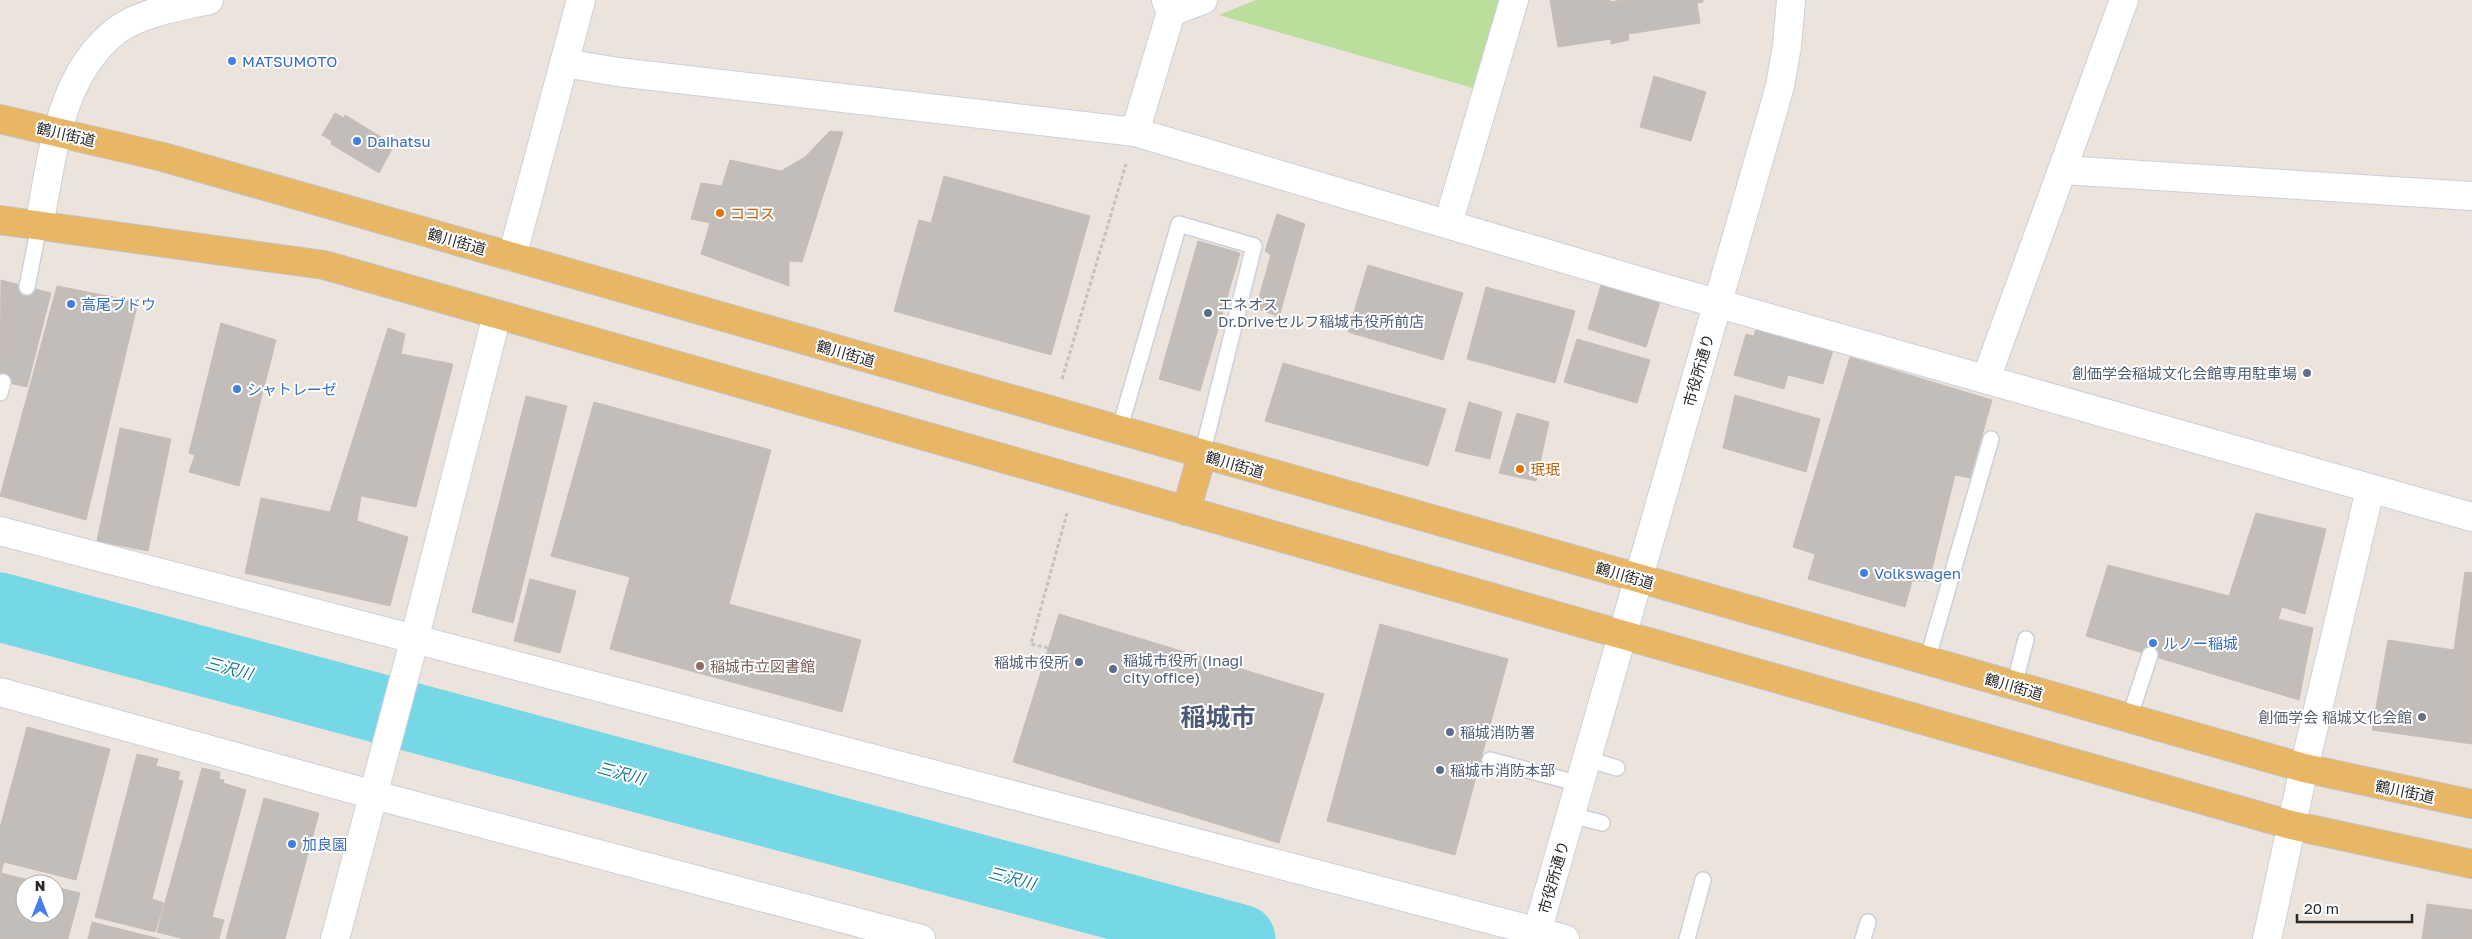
<svg xmlns="http://www.w3.org/2000/svg" width="2472" height="939" font-family="'Golos Text','Noto Sans JP',sans-serif">
<style>
.green{fill:#bcde9c}
.lines{fill:none;stroke-linecap:round;stroke-linejoin:round}
.river{stroke:#76d8e7;stroke-width:69}
.building{fill:#c3bdb9;stroke:#c6beb6}
.lane-casing{stroke:#cbd0db;stroke-width:18}
.street-casing{stroke:#cbd0db;stroke-width:30}
.secondary-casing{stroke:#cbd0db;stroke-width:30}
.primary-casing{stroke:#c3c3c3;stroke-width:30}
.path{stroke:#c3c3c3;stroke-width:3;stroke-dasharray:4 2.5;stroke-linecap:butt}
.lane{stroke:#fff;stroke-width:15}
.street{stroke:#fff;stroke-width:28}
.secondary{stroke:#fff;stroke-width:28}
.primary{stroke:#e7b765;stroke-width:28}
.shop-dot{fill:#3f7fe0;stroke:#fff;stroke-width:2}
.food-dot{fill:#e8710a;stroke:#fff;stroke-width:2}
.service-dot{fill:#5c6f8a;stroke:#fff;stroke-width:2}
.education-dot{fill:#8d6e63;stroke:#fff;stroke-width:2}
.worship-dot{fill:#6b7280;stroke:#fff;stroke-width:2}
.labels{text-anchor:middle;dominant-baseline:central;stroke-width:4;stroke-linejoin:round;paint-order:stroke}
.shop-label{font-size:15px;fill:#366cbe;stroke:#fff;text-anchor:start}
.street-label{font-size:15px;fill:#2a2a2a;stroke:#fff}
.food-label{font-size:15px;fill:#c56008;stroke:#fff;text-anchor:start}
.service-label{font-size:15px;fill:#4e5e75;stroke:#fff;text-anchor:start}
.education-label{font-size:15px;fill:#785e54;stroke:#fff;text-anchor:start}
.worship-label{font-size:15px;fill:#5b616d;stroke:#fff;text-anchor:end}
.water-label{font-size:16px;font-style:italic;fill:#167892;stroke:#fff}
.town-label{font-size:25px;font-weight:bold;fill:#4d5a77;stroke:#fff}
</style>
<rect width="100%" height="100%" fill="#ebe3dc"/>
<path class="green" d="M 1256,0 L 1504,0 L 1480,90 L 1219,15 Z"/>
<g class="lines">
<path class="river" d="M 0,607 L 1241,939"/>
</g>
<g class="building">
<path d="M 1550,0 L 1610,0 L 1610,2 L 1622,0 L 1703,0 L 1703,2 L 1697,3 L 1700,23 L 1628,34 L 1629,40 L 1611,44 L 1611,39 L 1558,47 Z"/>
<path d="M 1654,76 L 1706,92 L 1691,141 L 1640,127 Z"/>
<path d="M 335,113 L 344,118 L 345,115 L 394,145 L 379,173 L 331,144 L 332,141 L 322,135 Z"/>
<path d="M 830,131 L 843,132 L 802,262 L 789,261 L 789,286 L 701,254 L 710,223 L 691,219 L 701,183 L 722,186 L 730,160 L 781,171 L 805,157 Z"/>
<path d="M 944,176 L 1090,216 L 1051,355 L 894,311 L 919,220 L 931,223 Z"/>
<path d="M 1277,214 L 1305,224 L 1279,317 L 1256,308 L 1271,255 L 1265,251 Z"/>
<path d="M 1198,241 L 1240,253 L 1200,391 L 1159,379 Z"/>
<path d="M 1368,265 L 1463,293 L 1443,360 L 1348,332 Z"/>
<path d="M 1,280 L 51,293 L 27,387 L 0,381 Z"/>
<path d="M 1601,285 L 1660,302 L 1646,347 L 1588,329 Z"/>
<path d="M 57,286 L 138,302 L 86,520 L 0,496 Z"/>
<path d="M 1486,287 L 1575,311 L 1555,383 L 1467,359 Z"/>
<path d="M 1758,321 L 1835,343 L 1823,384 L 1788,375 L 1784,389 L 1734,375 L 1746,334 L 1754,336 Z"/>
<path d="M 221,323 L 276,340 L 239,486 L 189,472 L 195,455 L 189,453 Z"/>
<path d="M 388,328 L 405,334 L 401,354 L 453,364 L 416,507 L 361,496 L 357,521 L 408,537 L 390,606 L 245,573 L 261,498 L 330,512 Z"/>
<path d="M 1577,339 L 1650,360 L 1637,403 L 1564,382 Z"/>
<path d="M 1850,357 L 1992,400 L 1970,478 L 1955,475 L 1929,581 L 1912,581 L 1905,607 L 1808,579 L 1815,554 L 1793,547 Z"/>
<path d="M 1283,363 L 1446,409 L 1428,466 L 1265,421 Z"/>
<path d="M 1735,395 L 1820,419 L 1806,472 L 1723,448 Z"/>
<path d="M 526,396 L 567,406 L 513,623 L 472,612 Z"/>
<path d="M 594,402 L 771,450 L 729,604 L 861,640 L 842,712 L 610,649 L 630,577 L 551,556 Z"/>
<path d="M 1469,402 L 1502,412 L 1490,459 L 1455,451 Z"/>
<path d="M 1517,413 L 1549,422 L 1536,481 L 1499,473 Z"/>
<path d="M 120,428 L 171,439 L 148,551 L 97,541 Z"/>
<path d="M 2256,513 L 2326,529 L 2305,614 L 2282,607 L 2278,619 L 2313,628 L 2299,700 L 2086,636 L 2108,565 L 2229,596 Z"/>
<path d="M 2465,572 L 2472,573 L 2472,744 L 2372,730 L 2388,640 L 2454,650 Z"/>
<path d="M 530,579 L 576,591 L 560,653 L 514,641 Z"/>
<path d="M 1059,614 L 1324,694 L 1279,843 L 1013,762 Z"/>
<path d="M 1380,624 L 1508,659 L 1455,855 L 1327,821 Z"/>
<path d="M 27,727 L 110,749 L 76,880 L 4,862 L 1,873 L 45,884 L 25,884 L 25,914 L 55,914 L 55,887 L 80,893 L 68,939 L 0,939 L 0,828 Z"/>
<path d="M 137,754 L 158,759 L 156,766 L 180,772 L 178,780 L 183,781 L 152,899 L 164,903 L 155,932 L 95,917 Z"/>
<path d="M 202,768 L 220,772 L 219,779 L 224,780 L 223,783 L 246,790 L 212,917 L 224,920 L 219,939 L 184,939 L 157,932 Z"/>
<path d="M 264,798 L 319,813 L 285,939 L 226,939 Z"/>
<path d="M 2427,904 L 2472,910 L 2472,939 L 2422,939 Z"/>
<path d="M 92,922 L 160,939 L 88,939 Z"/>
</g>
<g class="lines">
<g class="lane-casing">
<g id="lane">
<path d="M 27,287 L 39,226"/>
<path d="M 0,393 L 3,382"/>
<path d="M 1119,431 L 1179,224 L 1254,246 L 1202,455"/>
<path d="M 1927,661 L 1991,439"/>
<path d="M 2014,686 L 2026,639"/>
<path d="M 2129,719 L 2150,655"/>
<path d="M 1587,759 L 1617,768"/>
<path d="M 1490,760 L 1580,784"/>
<path d="M 1571,815 L 1602,823"/>
<path d="M 1687,939 L 1703,880"/>
<path d="M 1863,939 L 1868,922"/>
</g>
</g>
<g class="street-casing">
<g id="street">
<path d="M 1171,12 L 1203,0"/>
<path d="M 564,63 L 618,72 L 1135,132 L 1670,290 L 2472,517"/>
<path d="M 1135,132 L 1171,12 L 1166,0"/>
<path d="M 2063,170 L 2472,196"/>
<path d="M 1448,224 L 1514,0"/>
<path d="M 512,257 L 581,0"/>
<path d="M 1986,379 L 2124,0"/>
<path d="M 0,531 L 1565,939"/>
<path d="M 0,692 L 374,795 L 921,939"/>
<path d="M 335,939 L 409,660 L 497,315"/>
<path d="M 2267,939 L 2304,768 L 2370,490"/>
</g>
</g>
<g class="secondary-casing">
<g id="secondary">
<path d="M 39,226 C 52,160 58,76 116,31 C 141,12 179,7 209,0"/>
<path d="M 1535,939 L 1780,86 L 1787,46 L 1791,0"/>
</g>
</g>
<g class="primary-casing">
<g id="primary">
<path d="M 0,119 L 163,157 L 2304,768 L 2472,804"/>
<path d="M 0,220 L 324,265 L 2291,825 L 2472,864"/>
<path d="M 1186,511 L 1202,455"/>
</g>
</g>
<g class="path">
<path d="M 1062,379 L 1126,164"/>
<path d="M 1048,648 L 1031,644 L 1067,513"/>
</g>
<use href="#lane" class="lane"/>
<use href="#street" class="street"/>
<use href="#secondary" class="secondary"/>
<use href="#primary" class="primary"/>
</g>
<g class="shop-dot">
<circle cx="232" cy="61" r="5"/>
<circle cx="357" cy="141" r="5"/>
<circle cx="71" cy="304" r="5"/>
<circle cx="237" cy="389" r="5"/>
<circle cx="1864" cy="573" r="5"/>
<circle cx="2153" cy="643" r="5"/>
<circle cx="292" cy="844" r="5"/>
</g>
<g class="food-dot">
<circle cx="720" cy="213" r="5"/>
<circle cx="1520" cy="469" r="5"/>
</g>
<g class="service-dot">
<circle cx="1208" cy="313" r="5"/>
<circle cx="2307" cy="373" r="5"/>
<circle cx="1079" cy="662" r="5"/>
<circle cx="1113" cy="669" r="5"/>
<circle cx="1450" cy="732" r="5"/>
<circle cx="1440" cy="770" r="5"/>
</g>
<circle class="education-dot" cx="700" cy="666" r="5"/>
<circle class="worship-dot" cx="2422" cy="717" r="5"/>
<g class="labels">
<g class="shop-label">
<text x="242" y="61">MATSUMOTO</text>
<text x="367" y="141">Daihatsu</text>
<text x="81" y="304">高尾ブドウ</text>
<text x="247" y="389">シャトレーゼ</text>
<text x="1874" y="573">Volkswagen</text>
<text x="2163" y="643">ルノー稲城</text>
<text x="302" y="844">加良園</text>
</g>
<g class="street-label">
<text transform="translate(66 134) rotate(13)">鶴川街道</text>
<text transform="translate(457 241) rotate(16)">鶴川街道</text>
<text transform="translate(846 353) rotate(16)">鶴川街道</text>
<text transform="translate(1698 370) rotate(-74)">市役所通り</text>
<text transform="translate(1235 464) rotate(16)">鶴川街道</text>
<text transform="translate(1625 575) rotate(16)">鶴川街道</text>
<text transform="translate(2014 686) rotate(16)">鶴川街道</text>
<text transform="translate(2405 791) rotate(12)">鶴川街道</text>
<text transform="translate(1553 877) rotate(-74)">市役所通り</text>
</g>
<g class="food-label">
<text x="730" y="213">ココス</text>
<text x="1530" y="469">珉珉</text>
</g>
<g class="service-label">
<text x="1218" y="304">エネオス<tspan x="1218" dy="17">Dr.Driveセルフ稲城市役所前店</tspan></text>
<text x="2297" y="373" text-anchor="end">創価学会稲城文化会館専用駐車場</text>
<text x="1123" y="660">稲城市役所 (Inagi<tspan x="1123" dy="17">city office)</tspan></text>
<text x="1069" y="662" text-anchor="end">稲城市役所</text>
<text x="1460" y="732">稲城消防署</text>
<text x="1450" y="770">稲城市消防本部</text>
</g>
<g class="education-label">
<text x="710" y="666">稲城市立図書館</text>
</g>
<g class="worship-label">
<text x="2412" y="717">創価学会 稲城文化会館</text>
</g>
<g class="water-label">
<text transform="translate(229 668) rotate(15)">三沢川</text>
<text transform="translate(621 773) rotate(15)">三沢川</text>
<text transform="translate(1012 878) rotate(15)">三沢川</text>
</g>
<g class="town-label">
<text x="1218" y="716">稲城市</text>
</g>
</g>
<g transform="translate(40 899)"><circle r="24" fill="#ffffff" stroke="#aaaaaa"/>
<path d="M0-4L9 19L0 12L-9 19Z" fill="#467dee"/>
<text y="-8" font-size="14" font-weight="bold" text-anchor="middle" fill="#2a2a2a">N</text>
</g>
<path d="M2297 914v8h115v-8" fill="none" stroke="#2a2a2a" stroke-width="2.5"/>
<text x="2304" y="914" font-size="15" fill="#2a2a2a" stroke="#ffffff" stroke-width="4" paint-order="stroke">20 m</text>
</svg>
